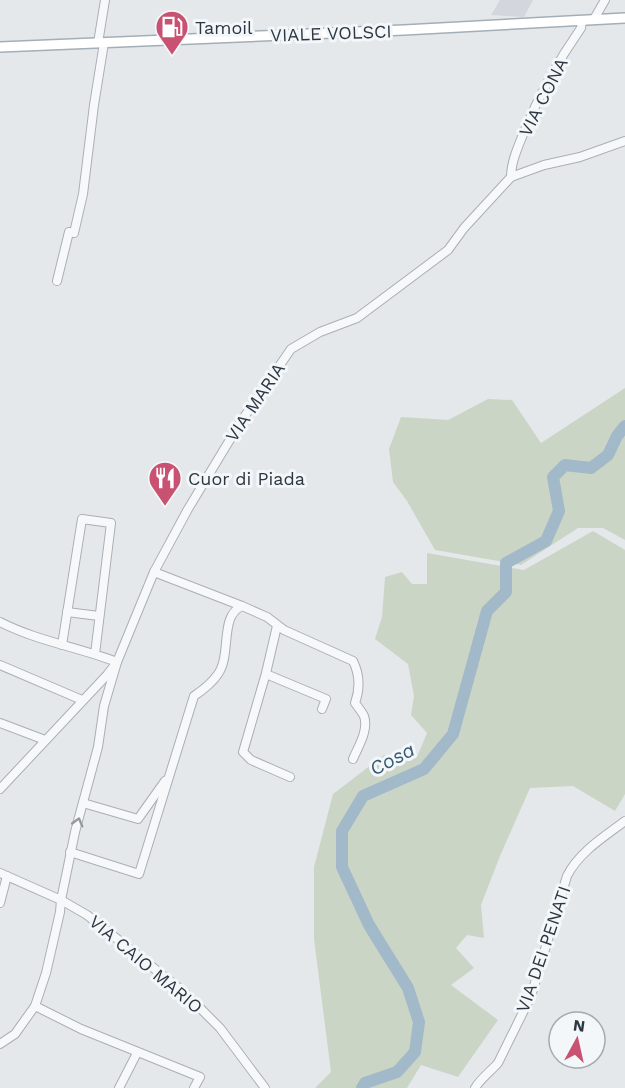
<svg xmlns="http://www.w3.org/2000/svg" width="625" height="1088" font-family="'Work Sans',sans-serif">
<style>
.built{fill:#d3d7dd}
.green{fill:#cbd5c6}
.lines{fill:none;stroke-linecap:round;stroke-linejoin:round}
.river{stroke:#a2b9c9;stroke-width:12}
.minor-casing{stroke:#a9afb5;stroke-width:10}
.major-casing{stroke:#a4aeb7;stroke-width:12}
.minor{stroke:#f7f8fa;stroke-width:8}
.major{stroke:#fff;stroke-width:9}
.oneway{stroke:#92989e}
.labels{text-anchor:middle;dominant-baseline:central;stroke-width:6;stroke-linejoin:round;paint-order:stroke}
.poi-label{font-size:18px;fill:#2d3743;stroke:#f4f7f9;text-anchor:start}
.street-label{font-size:18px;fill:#2d3743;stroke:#f4f7f9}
.water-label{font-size:20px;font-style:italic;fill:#385b76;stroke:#f4f7f9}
</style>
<rect width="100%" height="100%" fill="#e4e8eb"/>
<path class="built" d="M 500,0 L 533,0 L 524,17 L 491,15 Z"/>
<g class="green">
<path d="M 625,388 L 625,540 L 603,528 L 578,528 L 521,565 L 435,550 L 407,501 L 393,482 L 389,449 L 401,417 L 448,420 L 488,399 L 512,400 L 541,443 Z"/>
<path d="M 593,531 L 625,550 L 625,794 L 615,811 L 573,786 L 530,788 L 500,856 L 481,905 L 484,938 L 467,935 L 456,948 L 474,968 L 451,985 L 498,1020 L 458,1077 L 421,1065 L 407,1088 L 315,1088 L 331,1072 L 314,939 L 314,867 L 333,794 L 384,755 L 417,757 L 427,733 L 411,715 L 414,696 L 408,664 L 375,639 L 382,617 L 385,577 L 402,572 L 412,584 L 427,584 L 427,553 L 524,570 Z"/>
</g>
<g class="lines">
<path class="river" d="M 362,1088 L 365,1083 L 397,1072 L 415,1052 L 419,1022 L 408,988 L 369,925 L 342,867 L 342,831 L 363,796 L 424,769 L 453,734 L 487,611 L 506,592 L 506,563 L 546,541 L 559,511 L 553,477 L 565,465 L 591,468 L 608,455 L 617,436 L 625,426"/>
<g class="minor-casing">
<g id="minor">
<path d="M 594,19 L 605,0"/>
<path d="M 98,43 L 105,0"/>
<path d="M 511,177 C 511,162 518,147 524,132 C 539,95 558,61 581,28 L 582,20"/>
<path d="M 57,281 L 69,232 L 74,233 L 83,194 L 94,105 L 104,43"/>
<path d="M 154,572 L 242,606"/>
<path d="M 67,612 L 99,616"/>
<path d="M 0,622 C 37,641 78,647 117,662 L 104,706 L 98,747 L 75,832 L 61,900 L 60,912 L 46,973 L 35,1006 L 15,1034 L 0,1044"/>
<path d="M 277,626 L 266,673 L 243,752 L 251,760 L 290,777"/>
<path d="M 62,645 L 82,519 L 111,523 L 95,654"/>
<path d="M 0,665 L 82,700"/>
<path d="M 266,674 L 326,699 L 322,709"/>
<path d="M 0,723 L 45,740"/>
<path d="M 0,789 L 107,675 L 117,662 L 154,572 L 188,509 L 240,423 L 291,349 L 320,332 L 357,318 L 448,250 L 464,228 L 511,177 L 544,165 L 580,157 L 625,141"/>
<path d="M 83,803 L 138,819 L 165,781"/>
<path d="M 70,852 L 139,874 L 194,696 C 203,690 212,683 218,674 C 232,654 219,616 242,606 L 267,617 L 284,630 L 353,661 C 360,675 360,689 355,703 C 358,707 362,712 364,716 C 369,730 358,747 353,759"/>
<path d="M 0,873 L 61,900 L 87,915 L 185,993 L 220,1028 L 265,1088"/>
<path d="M 0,903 L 7,876"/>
<path d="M 35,1006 L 81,1029 L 200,1077 L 194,1088"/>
<path d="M 119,1088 L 137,1053"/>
<path d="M 475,1088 C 481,1078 490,1072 498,1063 L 531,996 L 567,876 C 579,852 604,837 625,821"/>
</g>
</g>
<g class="major-casing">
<path id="major" d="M 0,47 L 404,30 L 625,18"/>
</g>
<use href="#minor" class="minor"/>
<use href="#major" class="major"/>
</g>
<defs><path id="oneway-chevron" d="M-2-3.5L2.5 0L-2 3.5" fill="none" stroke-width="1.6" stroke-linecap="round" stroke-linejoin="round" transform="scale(1.5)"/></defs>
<use class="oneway" href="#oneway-chevron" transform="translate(78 822) rotate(-74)"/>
<defs>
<g id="fuel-pin" transform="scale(1.725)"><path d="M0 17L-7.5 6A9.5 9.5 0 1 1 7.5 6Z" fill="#c95171" stroke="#f4f7f9"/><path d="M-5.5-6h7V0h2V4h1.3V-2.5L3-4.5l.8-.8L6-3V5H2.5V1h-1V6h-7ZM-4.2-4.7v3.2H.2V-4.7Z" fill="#fff"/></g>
<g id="restaurant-pin" transform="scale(1.725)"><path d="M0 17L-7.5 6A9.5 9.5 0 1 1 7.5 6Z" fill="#c95171" stroke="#f4f7f9"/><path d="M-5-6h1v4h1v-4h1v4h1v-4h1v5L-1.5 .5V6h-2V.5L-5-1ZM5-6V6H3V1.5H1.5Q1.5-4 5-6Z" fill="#fff"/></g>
</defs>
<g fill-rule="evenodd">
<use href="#fuel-pin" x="172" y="27"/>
<use href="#restaurant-pin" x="165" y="478"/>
</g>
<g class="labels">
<g class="poi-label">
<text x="195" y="27">Tamoil</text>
<text x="188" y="478">Cuor di Piada</text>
</g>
<g class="street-label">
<text transform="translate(331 33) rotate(-2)">VIALE VOLSCI</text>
<text transform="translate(543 97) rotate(-63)">VIA CONA</text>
<text transform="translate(255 402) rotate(-56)">VIA MARIA</text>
<text transform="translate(543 949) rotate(-71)">VIA DEI PENATI</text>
<text transform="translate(146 964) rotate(40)">VIA CAIO MARIO</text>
</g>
<g class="water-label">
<text transform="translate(392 759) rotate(-28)">Cosa</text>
</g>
</g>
<g transform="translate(577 1040) rotate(8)"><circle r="28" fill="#f4f7f9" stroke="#a4aab0" stroke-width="1.5"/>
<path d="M0-4.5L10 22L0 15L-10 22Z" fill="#c95171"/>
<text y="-9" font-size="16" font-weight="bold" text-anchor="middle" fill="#2d3743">N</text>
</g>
</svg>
